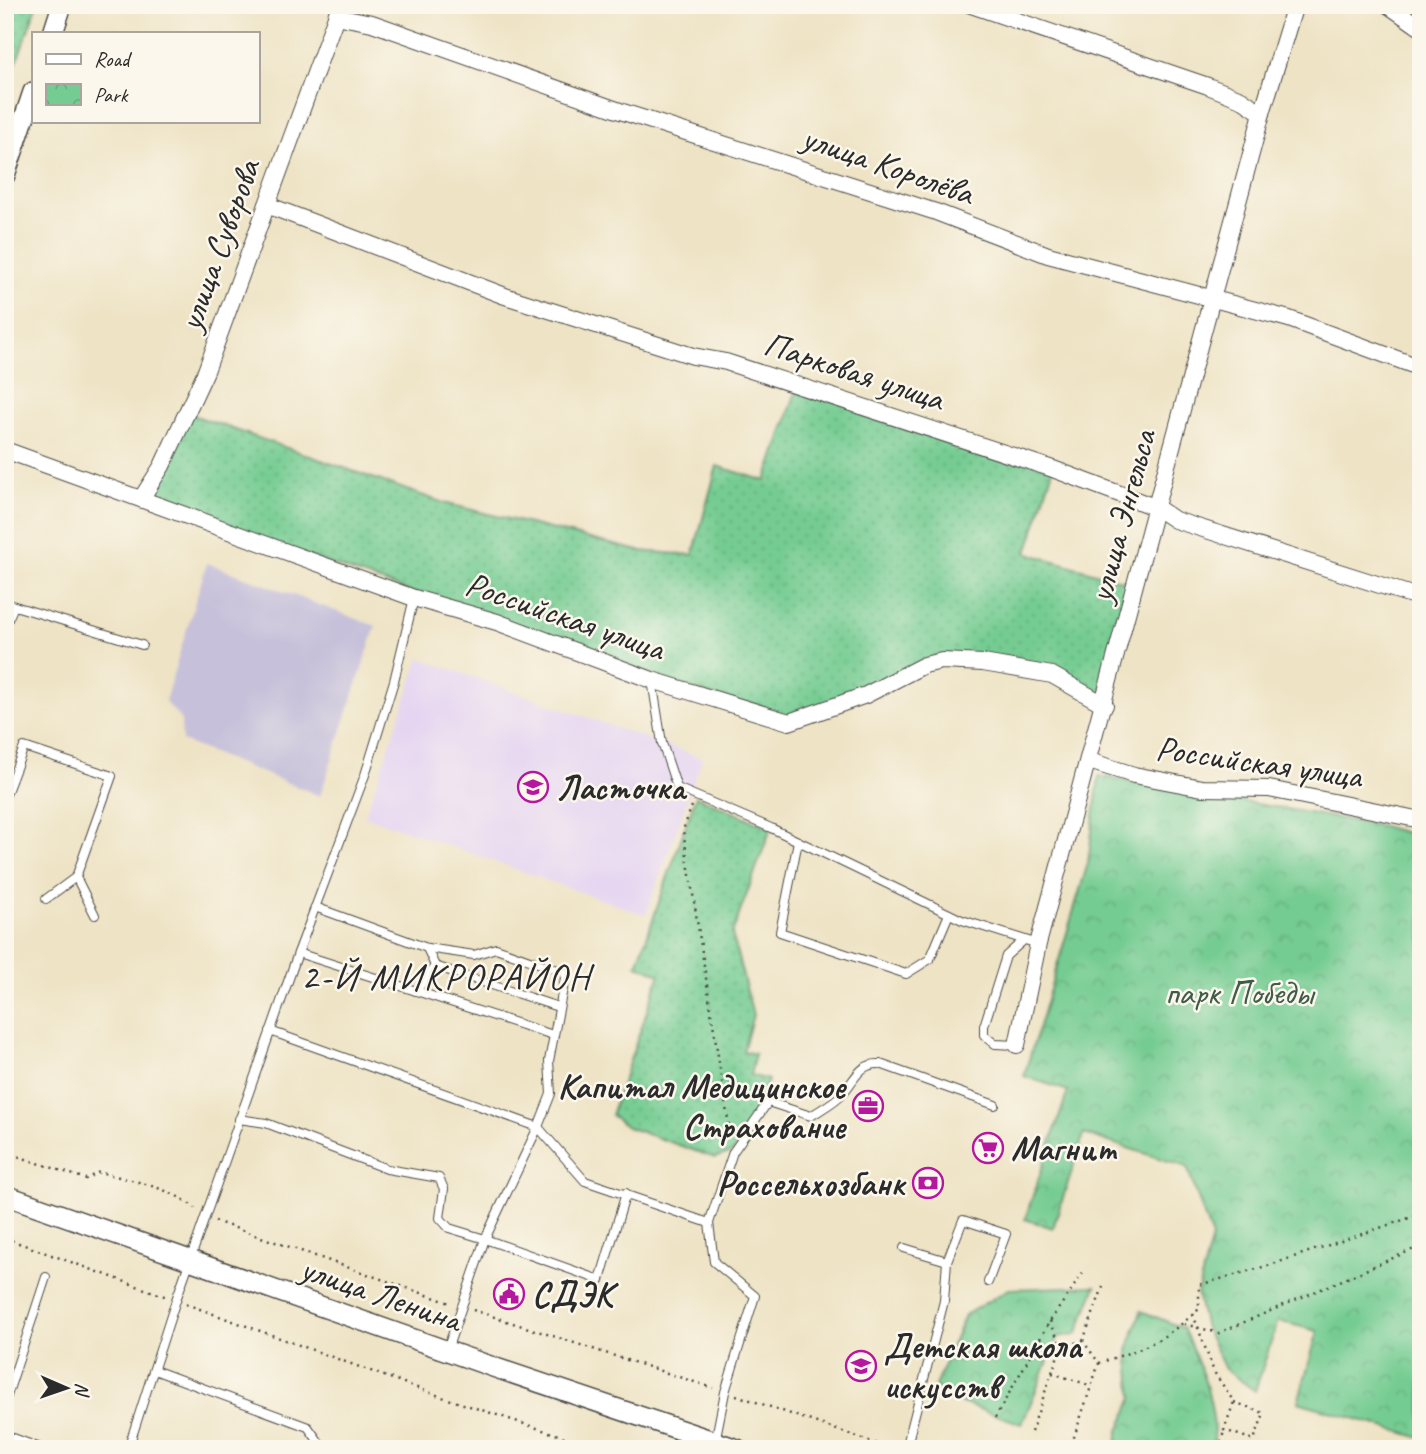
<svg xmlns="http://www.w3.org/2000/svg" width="1426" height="1454" font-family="Caveat,sans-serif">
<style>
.built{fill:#e4d3f2}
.industrial{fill:#c6c0da}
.grass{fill:url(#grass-dots);stroke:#507c5e;stroke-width:2}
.park{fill:url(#park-crowns);stroke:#507c5e;stroke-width:2}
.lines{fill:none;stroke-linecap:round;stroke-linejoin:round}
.service-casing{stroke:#484742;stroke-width:10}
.minor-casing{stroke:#484742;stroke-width:18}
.tertiary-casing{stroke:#484742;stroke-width:22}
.path{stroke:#484742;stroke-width:2.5;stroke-dasharray:2 5;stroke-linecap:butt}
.service{stroke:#fff;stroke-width:8}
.minor{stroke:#fff;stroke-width:16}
.tertiary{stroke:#fff;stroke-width:19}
.labels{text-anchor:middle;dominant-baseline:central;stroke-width:5;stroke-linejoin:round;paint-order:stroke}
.street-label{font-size:35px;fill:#2b2b2b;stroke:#fbf7ec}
.poi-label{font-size:35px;font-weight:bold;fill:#2b2b2b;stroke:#fbf7ec;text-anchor:start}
.park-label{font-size:35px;fill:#415b4a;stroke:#fbf7ec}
.neighbourhood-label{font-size:37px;letter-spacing:2px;fill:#2b2b2b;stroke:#fbf7ec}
</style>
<defs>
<pattern id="grass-dots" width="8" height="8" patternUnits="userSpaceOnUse" patternTransform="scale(1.75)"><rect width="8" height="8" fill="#75cc92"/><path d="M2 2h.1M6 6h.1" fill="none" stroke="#65af7e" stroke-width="1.8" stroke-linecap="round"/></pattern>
<pattern id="park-crowns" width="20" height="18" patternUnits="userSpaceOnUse" patternTransform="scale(1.75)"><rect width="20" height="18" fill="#75cc92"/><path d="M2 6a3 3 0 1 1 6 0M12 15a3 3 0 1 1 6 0" fill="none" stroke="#65af7e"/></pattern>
</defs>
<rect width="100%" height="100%" fill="#fbf7ec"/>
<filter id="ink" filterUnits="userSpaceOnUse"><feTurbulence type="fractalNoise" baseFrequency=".0143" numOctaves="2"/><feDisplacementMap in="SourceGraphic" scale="14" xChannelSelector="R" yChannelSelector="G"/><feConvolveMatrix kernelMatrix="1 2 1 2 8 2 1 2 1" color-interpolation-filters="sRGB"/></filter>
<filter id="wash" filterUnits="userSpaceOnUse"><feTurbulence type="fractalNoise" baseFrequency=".00686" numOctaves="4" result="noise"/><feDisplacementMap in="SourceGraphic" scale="28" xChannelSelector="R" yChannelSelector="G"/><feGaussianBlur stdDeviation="1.57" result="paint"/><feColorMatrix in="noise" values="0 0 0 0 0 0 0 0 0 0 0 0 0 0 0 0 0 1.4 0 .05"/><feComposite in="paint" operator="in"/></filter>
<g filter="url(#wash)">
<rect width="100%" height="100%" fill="#eee3c5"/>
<path class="built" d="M 420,658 L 702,758 L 646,915 L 365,816 Z"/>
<path class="industrial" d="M 207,563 L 376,626 L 320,796 L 182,741 L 181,720 L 165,701 Z"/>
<g class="grass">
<path d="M 5,5 L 37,5 L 5,94 Z"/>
<path d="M 798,386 L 1053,469 L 1027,553 L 1137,585 L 1105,705 L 1052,675 L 942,661 L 789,722 L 141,499 L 187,413 L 444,503 L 639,551 L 693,555 L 717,466 L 766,481 Z"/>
<path d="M 696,796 L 771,828 L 732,934 L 753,1015 L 743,1051 L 755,1054 L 750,1075 L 768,1080 L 755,1120 L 733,1152 L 715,1158 L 627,1127 L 611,1115 L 660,974 L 637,965 Z"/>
</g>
<g class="park">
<path d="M 1099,776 L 1382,826 L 1421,837 L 1421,1438 L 1298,1402 L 1318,1331 L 1278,1321 L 1255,1391 L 1225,1369 L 1205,1328 L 1197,1294 L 1212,1238 L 1187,1167 L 1084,1134 L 1053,1228 L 1025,1219 L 1068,1091 L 1024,1076 L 1088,863 Z"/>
<path d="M 1096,1286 L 1077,1334 L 1058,1337 L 1022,1424 L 947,1398 L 935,1386 L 965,1315 L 1009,1289 Z"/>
<path d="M 1141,1311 L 1183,1328 C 1201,1367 1217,1404 1214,1449 L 1117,1449 L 1118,1433 L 1133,1398 L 1128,1350 Z"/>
</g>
</g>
<g filter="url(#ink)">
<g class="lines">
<g class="service-casing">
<g id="service">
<path d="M 5,603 L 142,645"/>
<path d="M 5,626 L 14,606"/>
<path d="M 652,680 L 662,743 L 677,788 L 771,828 L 962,920 L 1038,944"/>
<path d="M 5,797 L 24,747 L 112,776 L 76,877 L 95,915"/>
<path d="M 798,841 L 780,932 L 906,974 L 930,959 L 949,914"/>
<path d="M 46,899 L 76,877"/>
<path d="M 315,907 L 427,948 L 435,966"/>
<path d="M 427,948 L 474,955 L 496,948 L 566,973 L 549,1061 L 551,1094 L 538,1127 L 485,1239 L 600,1280 L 626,1193"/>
<path d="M 298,953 L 553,1035"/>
<path d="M 416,991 L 435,966 L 558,1007"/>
<path d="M 270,1031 L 538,1127 L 585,1181 L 709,1223 L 714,1262 L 755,1296 L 725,1392 L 715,1442"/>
<path d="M 1017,1045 L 995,1044 L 984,1035 L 984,1026 L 1006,956 L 1024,940"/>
<path d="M 239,1119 L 266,1123 L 387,1169 L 439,1178 L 444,1189 L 440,1218 L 449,1228 L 485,1239 L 447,1350"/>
<path d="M 709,1223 L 733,1152 L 768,1102 L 811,1116 C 821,1109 834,1103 843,1093 C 855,1080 859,1063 880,1064 L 995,1105"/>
<path d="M 904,1248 L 947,1261"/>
<path d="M 154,1370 L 308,1427 L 324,1449"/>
<path d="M 5,1402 L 46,1277"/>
<path d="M 5,1435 L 43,1449"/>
<path d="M 128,1449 L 176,1300 L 298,953 L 365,775 L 394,681 L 414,598"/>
<path d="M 906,1449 L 944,1301 L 947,1261 L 963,1220 L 1006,1234 L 988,1282"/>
</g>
</g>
<g class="minor-casing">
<g id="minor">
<path d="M 971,5 L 1208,86 L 1241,99 L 1262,113"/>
<path d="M 1388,5 L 1421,28"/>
<path d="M 336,16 L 372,23 L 620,111 L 936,212 L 1048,255 L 1289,319 L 1421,368"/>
<path d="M 267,205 L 505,296 L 693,356 L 726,362 L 1053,469 L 1157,508 L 1175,520 L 1421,598"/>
<path d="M 5,450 L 414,598 L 497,622 L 652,680 L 789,722 L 866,695 L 924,665 L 942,661 L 983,663 L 1052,675 L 1105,705"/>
<path d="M 141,499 L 162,466 L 206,371 L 339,8"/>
<path d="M 1089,761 L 1134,775 L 1202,788 L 1269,789 L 1421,820"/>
<path d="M 1017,1045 L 1038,944 L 1262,113 L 1295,5"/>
</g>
</g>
<g class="tertiary-casing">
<g id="tertiary">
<path d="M 53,33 L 62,5"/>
<path d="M 5,175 L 33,92"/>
<path d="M 5,1195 L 493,1367 L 737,1449"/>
</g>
</g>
<g class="path">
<path d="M 692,806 L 683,830 L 730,1133"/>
<path d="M 5,1152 L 86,1179 L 99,1172 C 130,1180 170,1187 195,1208"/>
<path d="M 215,1221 L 450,1303"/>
<path d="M 5,1238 L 167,1297"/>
<path d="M 186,1304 L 445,1398 L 601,1449"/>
<path d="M 473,1310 L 713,1388"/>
<path d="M 1193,1314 L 1214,1372 L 1234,1402"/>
<path d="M 1050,1321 L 1061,1346"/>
<path d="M 1184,1324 L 1219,1333 L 1421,1246"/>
<path d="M 1083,1341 L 1103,1287"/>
<path d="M 1099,1363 C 1144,1348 1163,1342 1199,1309 L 1199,1285 L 1270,1265 L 1421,1214"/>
<path d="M 1052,1373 L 1092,1386"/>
<path d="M 736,1395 L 892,1449"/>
<path d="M 1234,1402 L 1264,1413 L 1254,1440 L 1224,1430 Z"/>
<path d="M 995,1418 L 1050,1321 L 1083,1273"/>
<path d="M 1031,1432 L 1061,1347 L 1083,1341 L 1099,1363 L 1071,1446"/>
<path d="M 1218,1449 L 1224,1432"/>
</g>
<use href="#service" class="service"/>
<use href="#minor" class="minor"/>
<use href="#tertiary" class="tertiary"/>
</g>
</g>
<defs>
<g id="school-ring" transform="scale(1.575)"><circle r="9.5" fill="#fbf7ec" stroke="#b5179e" stroke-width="1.5"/><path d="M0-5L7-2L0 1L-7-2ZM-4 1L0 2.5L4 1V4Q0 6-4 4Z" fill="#b5179e"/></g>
<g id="office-ring" transform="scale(1.575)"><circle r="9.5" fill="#fbf7ec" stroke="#b5179e" stroke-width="1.5"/><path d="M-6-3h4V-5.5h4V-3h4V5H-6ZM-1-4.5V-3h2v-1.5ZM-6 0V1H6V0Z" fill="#b5179e"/></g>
<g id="supermarket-ring" transform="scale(1.575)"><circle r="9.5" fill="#fbf7ec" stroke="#b5179e" stroke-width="1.5"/><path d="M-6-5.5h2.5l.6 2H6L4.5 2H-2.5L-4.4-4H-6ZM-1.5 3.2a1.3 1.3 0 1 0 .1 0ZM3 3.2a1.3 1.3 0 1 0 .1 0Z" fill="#b5179e"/></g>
<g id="bank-ring" transform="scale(1.575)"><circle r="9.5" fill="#fbf7ec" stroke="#b5179e" stroke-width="1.5"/><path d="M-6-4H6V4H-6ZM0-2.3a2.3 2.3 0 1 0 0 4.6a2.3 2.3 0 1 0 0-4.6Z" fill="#b5179e"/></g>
<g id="civic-ring" transform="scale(1.575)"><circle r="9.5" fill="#fbf7ec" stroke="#b5179e" stroke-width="1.5"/><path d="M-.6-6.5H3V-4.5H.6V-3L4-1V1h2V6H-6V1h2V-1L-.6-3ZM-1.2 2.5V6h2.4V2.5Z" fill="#b5179e"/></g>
</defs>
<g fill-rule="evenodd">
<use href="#school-ring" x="533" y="787"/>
<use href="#office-ring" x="868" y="1106"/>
<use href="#supermarket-ring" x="988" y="1148"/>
<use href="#bank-ring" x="928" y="1183"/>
<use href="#civic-ring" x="509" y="1294"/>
<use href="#school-ring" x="861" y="1366"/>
</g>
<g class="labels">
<g class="street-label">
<text transform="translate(888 165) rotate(19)">улица Королёва</text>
<text transform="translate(219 245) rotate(-70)">улица Суворова</text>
<text transform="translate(854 371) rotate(18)">Парковая улица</text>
<text transform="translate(1122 516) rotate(-75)">улица Энгельса</text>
<text transform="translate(565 616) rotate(19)">Российская улица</text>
<text transform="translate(1259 762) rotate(8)">Российская улица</text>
<text transform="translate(381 1294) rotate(19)">улица Ленина</text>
</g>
<g class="poi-label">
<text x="556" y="787">Ласточка</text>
<text x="845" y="1086" text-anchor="end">Капитал Медицинское<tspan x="845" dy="40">Страхование</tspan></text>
<text x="1011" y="1148">Магнит</text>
<text x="905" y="1183" text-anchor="end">Россельхозбанк</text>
<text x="532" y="1294">СДЭК</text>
<text x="884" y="1346">Детская школа<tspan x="884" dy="40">искусств</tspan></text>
</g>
<g class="park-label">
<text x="1239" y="992">парк Победы</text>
</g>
<g class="neighbourhood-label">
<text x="446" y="976">2-Й МИКРОРАЙОН</text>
</g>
</g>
<rect width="1426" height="1454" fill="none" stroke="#fbf7ec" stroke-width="28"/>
<rect x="32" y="32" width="228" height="91" fill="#fbf7ec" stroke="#a8a59f" stroke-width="2"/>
<rect x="46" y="54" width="35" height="10" fill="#ffffff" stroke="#a8a59f" stroke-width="2"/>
<text x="94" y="66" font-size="21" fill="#2b2b2b">Road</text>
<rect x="46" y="84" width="35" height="21" fill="url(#park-crowns)" stroke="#a8a59f" stroke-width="2"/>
<text x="94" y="102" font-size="21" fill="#2b2b2b">Park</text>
<g transform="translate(66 1388) rotate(92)" stroke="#fbf7ec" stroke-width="5" paint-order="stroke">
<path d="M0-5L12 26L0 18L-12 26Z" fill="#2b2b2b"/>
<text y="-10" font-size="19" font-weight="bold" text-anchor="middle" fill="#2b2b2b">N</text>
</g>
</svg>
